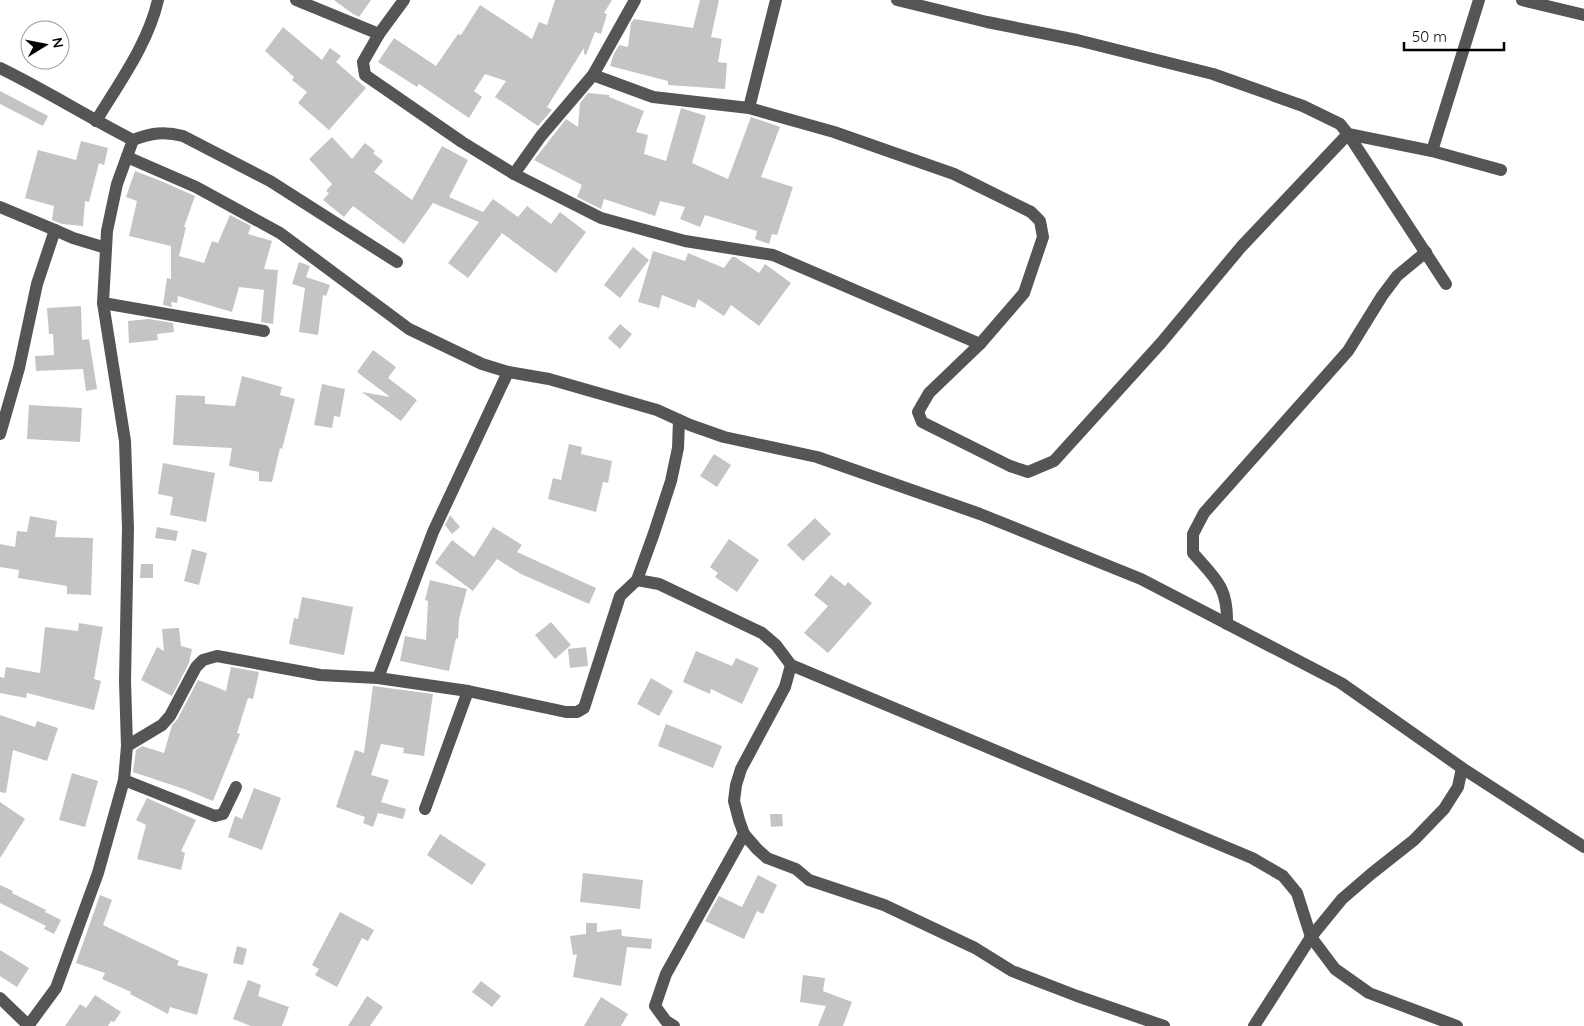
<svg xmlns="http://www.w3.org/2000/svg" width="1584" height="1026" font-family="Quicksand,sans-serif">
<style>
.building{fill:#c4c4c4}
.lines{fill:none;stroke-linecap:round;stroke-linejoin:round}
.minor{stroke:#555;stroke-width:12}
</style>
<rect width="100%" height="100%" fill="#fff"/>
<g class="building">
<path d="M 334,0 L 371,0 L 359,17 L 353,14 Z"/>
<path d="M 555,0 L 612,0 L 604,13 L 607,14 L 601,34 L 595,32 L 586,55 L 584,54 L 584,48 L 547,107 L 552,110 L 538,126 L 495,97 L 506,81 L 485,74 L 474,91 L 482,97 L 469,118 L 419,84 L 417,87 L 378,62 L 394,38 L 436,66 L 458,34 L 461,35 L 480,5 L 532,39 L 539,22 L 547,25 Z"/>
<path d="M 700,0 L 719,0 L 711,37 L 722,39 L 718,62 L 727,63 L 725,89 L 668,85 L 668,81 L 610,66 L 613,56 L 619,45 L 628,47 L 631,23 L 634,19 L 693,28 Z"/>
<path d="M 283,27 L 322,60 L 330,48 L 341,56 L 336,62 L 366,88 L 329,130 L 298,103 L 307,92 L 292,80 L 294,77 L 265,51 Z"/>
<path d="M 0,91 L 48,116 L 43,126 L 0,104 Z"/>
<path d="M 588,93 L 609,95 L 609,97 L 644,111 L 636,132 L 648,135 L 644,154 L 666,161 L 681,108 L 706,116 L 692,163 L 728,179 L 751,117 L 780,127 L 761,177 L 793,187 L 777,235 L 772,234 L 769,244 L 755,239 L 757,231 L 705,215 L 700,227 L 680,219 L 685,207 L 660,201 L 655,216 L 604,199 L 601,209 L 577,197 L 582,185 L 534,160 L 566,119 L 578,127 L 580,103 Z"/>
<path d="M 332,137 L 352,159 L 365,143 L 375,151 L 373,153 L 383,161 L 374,172 L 412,200 L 442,146 L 468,160 L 449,197 L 483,212 L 493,199 L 518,217 L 527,206 L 551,224 L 560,212 L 586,232 L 556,273 L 502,233 L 468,278 L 448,263 L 479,222 L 433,203 L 404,244 L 353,206 L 344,217 L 323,200 L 329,193 L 326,191 L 332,184 L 309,159 Z"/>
<path d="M 81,141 L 108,148 L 104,165 L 99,163 L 89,202 L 85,201 L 83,226 L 62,224 L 52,220 L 54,206 L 25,198 L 38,150 L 76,160 Z"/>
<path d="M 135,171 L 161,181 L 195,196 L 184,227 L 186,227 L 179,256 L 204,263 L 212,241 L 218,243 L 230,215 L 251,226 L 248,234 L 272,241 L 264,269 L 278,270 L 273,324 L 261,322 L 264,290 L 239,287 L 232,312 L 178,296 L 177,303 L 171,302 L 172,307 L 163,305 L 167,278 L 171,279 L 171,246 L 129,236 L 137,201 L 126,197 Z"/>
<path d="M 633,247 L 649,260 L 620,298 L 604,285 Z"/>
<path d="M 653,251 L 685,261 L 688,253 L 724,268 L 732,257 L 735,257 L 759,273 L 765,264 L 791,283 L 759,326 L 731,305 L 724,316 L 698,299 L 695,308 L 662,295 L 659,308 L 638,302 Z"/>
<path d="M 299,262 L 310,266 L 306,277 L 330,285 L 326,296 L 323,295 L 318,335 L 299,332 L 305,288 L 292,284 Z"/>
<path d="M 81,306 L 82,340 L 89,339 L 97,389 L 86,391 L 83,369 L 36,371 L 35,356 L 54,355 L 53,334 L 49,334 L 47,308 Z"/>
<path d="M 149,319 L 173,323 L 174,332 L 157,334 L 158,340 L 129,343 L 128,321 Z"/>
<path d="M 620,324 L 632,334 L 620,349 L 608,338 Z"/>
<path d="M 373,350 L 396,367 L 388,378 L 417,400 L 401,421 L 362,392 L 390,397 L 357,372 Z"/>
<path d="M 242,376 L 282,387 L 280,395 L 295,399 L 282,449 L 280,448 L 272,482 L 259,481 L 259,472 L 229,466 L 232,448 L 173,445 L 176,395 L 205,396 L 205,404 L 235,406 Z"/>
<path d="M 322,384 L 345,389 L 340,417 L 334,416 L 332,428 L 314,425 Z"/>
<path d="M 29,405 L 82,408 L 80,442 L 27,439 Z"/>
<path d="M 569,444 L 582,447 L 581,454 L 612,461 L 608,483 L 603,482 L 596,512 L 548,499 L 553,478 L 561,480 Z"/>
<path d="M 714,454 L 731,465 L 717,487 L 700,476 Z"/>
<path d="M 163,463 L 215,473 L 206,522 L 170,515 L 173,497 L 158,494 Z"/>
<path d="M 450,515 L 460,527 L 452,534 L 445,525 Z"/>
<path d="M 30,516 L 57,521 L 55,537 L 93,538 L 91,595 L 67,594 L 67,586 L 18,578 L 19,570 L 0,567 L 0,544 L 15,547 L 17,531 L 27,532 Z"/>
<path d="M 815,518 L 831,534 L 803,561 L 787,545 Z"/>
<path d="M 157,527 L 178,531 L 176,541 L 155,538 Z"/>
<path d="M 493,527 L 522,545 L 517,552 L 596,588 L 589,604 L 521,574 L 497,559 L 473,591 L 435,563 L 452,540 L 474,557 Z"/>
<path d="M 729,539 L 759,560 L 737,592 L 715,577 L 718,573 L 710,567 Z"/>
<path d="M 192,549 L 207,553 L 199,585 L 184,581 Z"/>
<path d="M 141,564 L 153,564 L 153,578 L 140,578 Z"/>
<path d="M 831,575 L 845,586 L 848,582 L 872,603 L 828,653 L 804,633 L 828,606 L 814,595 Z"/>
<path d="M 430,580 L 467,589 L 459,619 L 458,639 L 456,638 L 449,671 L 400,661 L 405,636 L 426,640 L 428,601 L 425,600 Z"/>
<path d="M 302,597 L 353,607 L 344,655 L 289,644 L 294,618 L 298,619 Z"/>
<path d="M 551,622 L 571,645 L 555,659 L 535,635 Z"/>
<path d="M 79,623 L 103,627 L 94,679 L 101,681 L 94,710 L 27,693 L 26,698 L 0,693 L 0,677 L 4,678 L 6,667 L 40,673 L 45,627 L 78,631 Z"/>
<path d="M 179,628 L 181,646 L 192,649 L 189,663 L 172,696 L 141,680 L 157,647 L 164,651 L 162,629 Z"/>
<path d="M 586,647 L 588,666 L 570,668 L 568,649 Z"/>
<path d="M 696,651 L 732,666 L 736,658 L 759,668 L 742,704 L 711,689 L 710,694 L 683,682 Z"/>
<path d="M 231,667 L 259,672 L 253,699 L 248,698 L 237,733 L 240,734 L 213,801 L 184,789 L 133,772 L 136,750 L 142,746 L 164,753 L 172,725 L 177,720 L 198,680 L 226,691 Z"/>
<path d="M 651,678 L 673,691 L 659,716 L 637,704 Z"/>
<path d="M 373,686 L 433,694 L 424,756 L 403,753 L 404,748 L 381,744 L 371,775 L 389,780 L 381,802 L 406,809 L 403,819 L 378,813 L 373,827 L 363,823 L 365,817 L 336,807 L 355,750 L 364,753 Z"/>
<path d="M 0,715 L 35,727 L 37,721 L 58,728 L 47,761 L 13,750 L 6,793 L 0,792 Z"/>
<path d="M 666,724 L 722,746 L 713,768 L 658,746 Z"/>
<path d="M 72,773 L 98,781 L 85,827 L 59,820 Z"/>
<path d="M 254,788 L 281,798 L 262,850 L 228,837 L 235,816 L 242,819 Z"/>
<path d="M 147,798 L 196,820 L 181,851 L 185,853 L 181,870 L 137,859 L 146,825 L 136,820 Z"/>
<path d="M 0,802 L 25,819 L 0,858 Z"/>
<path d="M 770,814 L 782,814 L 783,826 L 771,827 Z"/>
<path d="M 440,834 L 486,864 L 472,885 L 427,855 Z"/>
<path d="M 583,873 L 643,880 L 640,909 L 580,902 Z"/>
<path d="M 758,875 L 777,885 L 763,914 L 757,911 L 744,939 L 705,921 L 719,896 L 742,907 Z"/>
<path d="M 0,885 L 13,891 L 12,893 L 46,910 L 45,912 L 61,920 L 54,934 L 44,929 L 46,926 L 0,903 Z"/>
<path d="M 100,895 L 112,900 L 103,925 L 179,961 L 177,965 L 208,974 L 197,1015 L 170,1007 L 168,1014 L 130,994 L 131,992 L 102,979 L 105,973 L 76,963 Z"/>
<path d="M 340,912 L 374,930 L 368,941 L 362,938 L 337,987 L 315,975 L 319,969 L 312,965 Z"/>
<path d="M 586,923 L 597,923 L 597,932 L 621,929 L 622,936 L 652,939 L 651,949 L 627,947 L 621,986 L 573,977 L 577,954 L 573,955 L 570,936 L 586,934 Z"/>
<path d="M 237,946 L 247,949 L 243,965 L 233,963 Z"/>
<path d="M 0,950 L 29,968 L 17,987 L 0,976 Z"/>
<path d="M 803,975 L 825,978 L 823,991 L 852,1002 L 843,1026 L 818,1026 L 826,1006 L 800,1002 Z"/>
<path d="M 248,980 L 261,985 L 258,996 L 289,1007 L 282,1026 L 251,1026 L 233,1019 Z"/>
<path d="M 481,981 L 501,996 L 492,1007 L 472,992 Z"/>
<path d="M 95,995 L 121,1012 L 114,1022 L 111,1021 L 108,1026 L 65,1026 L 80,1004 L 86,1008 Z"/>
<path d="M 367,996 L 383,1007 L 370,1026 L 348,1026 Z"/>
<path d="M 601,997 L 628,1014 L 621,1026 L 584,1026 Z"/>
</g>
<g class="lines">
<g class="minor">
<path d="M 296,0 L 379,34"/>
<path d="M 404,0 L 379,34 L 363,62 L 365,75 L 462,142 L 514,174 L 601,218 L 685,241 L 773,255 L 980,344"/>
<path d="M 776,0 L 749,108 L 834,132 L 954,174 L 1031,212 L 1040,221 L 1043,237 L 1024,293 L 980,344 L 929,393 L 918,412 L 922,422 L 1010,466 L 1028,472 L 1054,461 L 1161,343 L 1241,247 L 1348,134 L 1446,284"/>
<path d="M 897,0 L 987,22 L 1077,40 L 1213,74 L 1303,106 L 1340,124 L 1348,134 L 1432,151 L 1501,170"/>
<path d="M 1522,0 L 1584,15"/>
<path d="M 0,68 C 45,90 88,117 133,140 C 151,133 164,131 183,136 L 270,181 L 397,262"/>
<path d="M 593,75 L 653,97 L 749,108"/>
<path d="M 96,121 C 119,83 148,44 158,0"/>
<path d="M 1432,151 L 1479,0"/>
<path d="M 127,157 L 196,187 L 280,233 L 409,329 L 482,364 L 508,372 L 549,379 L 657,410 L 690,425 L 724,437 L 817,457 L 980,514 L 1141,579 L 1341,683 L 1462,768 L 1584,847"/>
<path d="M 514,174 L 541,136 L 593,75 L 635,0"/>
<path d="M 0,207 L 55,230"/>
<path d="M 103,303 L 264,331"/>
<path d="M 679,420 L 678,448 L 671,481 L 654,533 L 637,580 L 659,584 L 762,633 L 776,645 L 791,665 L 785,687 L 741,769 L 736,785 L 734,801 L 739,820 L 744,834 L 757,849 L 767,858 L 796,869 L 809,880 L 884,905 L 975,948 L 1012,971 L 1077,996 L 1164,1026"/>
<path d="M 0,434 L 19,368 L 37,284 L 55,230 L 73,238 L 106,248"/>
<path d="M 1227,624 C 1228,587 1216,579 1193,553 L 1193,534 L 1204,513 L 1348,351 L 1382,296 L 1397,276 L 1426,252"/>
<path d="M 791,665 L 1252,858 L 1283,876 L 1297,893 L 1311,937 L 1335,969 L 1369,993 L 1457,1026"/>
<path d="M 378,678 L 433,532 L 508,372"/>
<path d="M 127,746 L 162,725 L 170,716 L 196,667 L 203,660 L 217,656 L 320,675 L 378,678 L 468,691 L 566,712 L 577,712 L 584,708 L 620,596 L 637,580"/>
<path d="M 124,780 L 215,816 L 223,814 L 236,787"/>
<path d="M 425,809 L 468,691"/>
<path d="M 0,998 L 29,1026"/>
<path d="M 28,1026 L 56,988 L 98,873 L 124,780 L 127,746 L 125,681 L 128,528 L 125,441 L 103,303 L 107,231 L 117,184 L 133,140"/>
<path d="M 674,1026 L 666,1021 L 655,1006 L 666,974 L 744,834"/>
<path d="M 1254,1026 L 1311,937 L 1342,899 L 1371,874 L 1414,840 L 1444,809 L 1458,787 L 1462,768"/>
</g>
</g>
<g transform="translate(45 45) rotate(80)"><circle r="24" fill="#ffffff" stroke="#999999"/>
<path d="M0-4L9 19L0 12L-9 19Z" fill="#000000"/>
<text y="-8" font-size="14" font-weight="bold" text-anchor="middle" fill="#000000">N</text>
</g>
<path d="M1404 42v8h100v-8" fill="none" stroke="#000000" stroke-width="2.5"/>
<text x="1412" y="42" font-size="15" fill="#000000" stroke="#ffffff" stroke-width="4" paint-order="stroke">50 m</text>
</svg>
